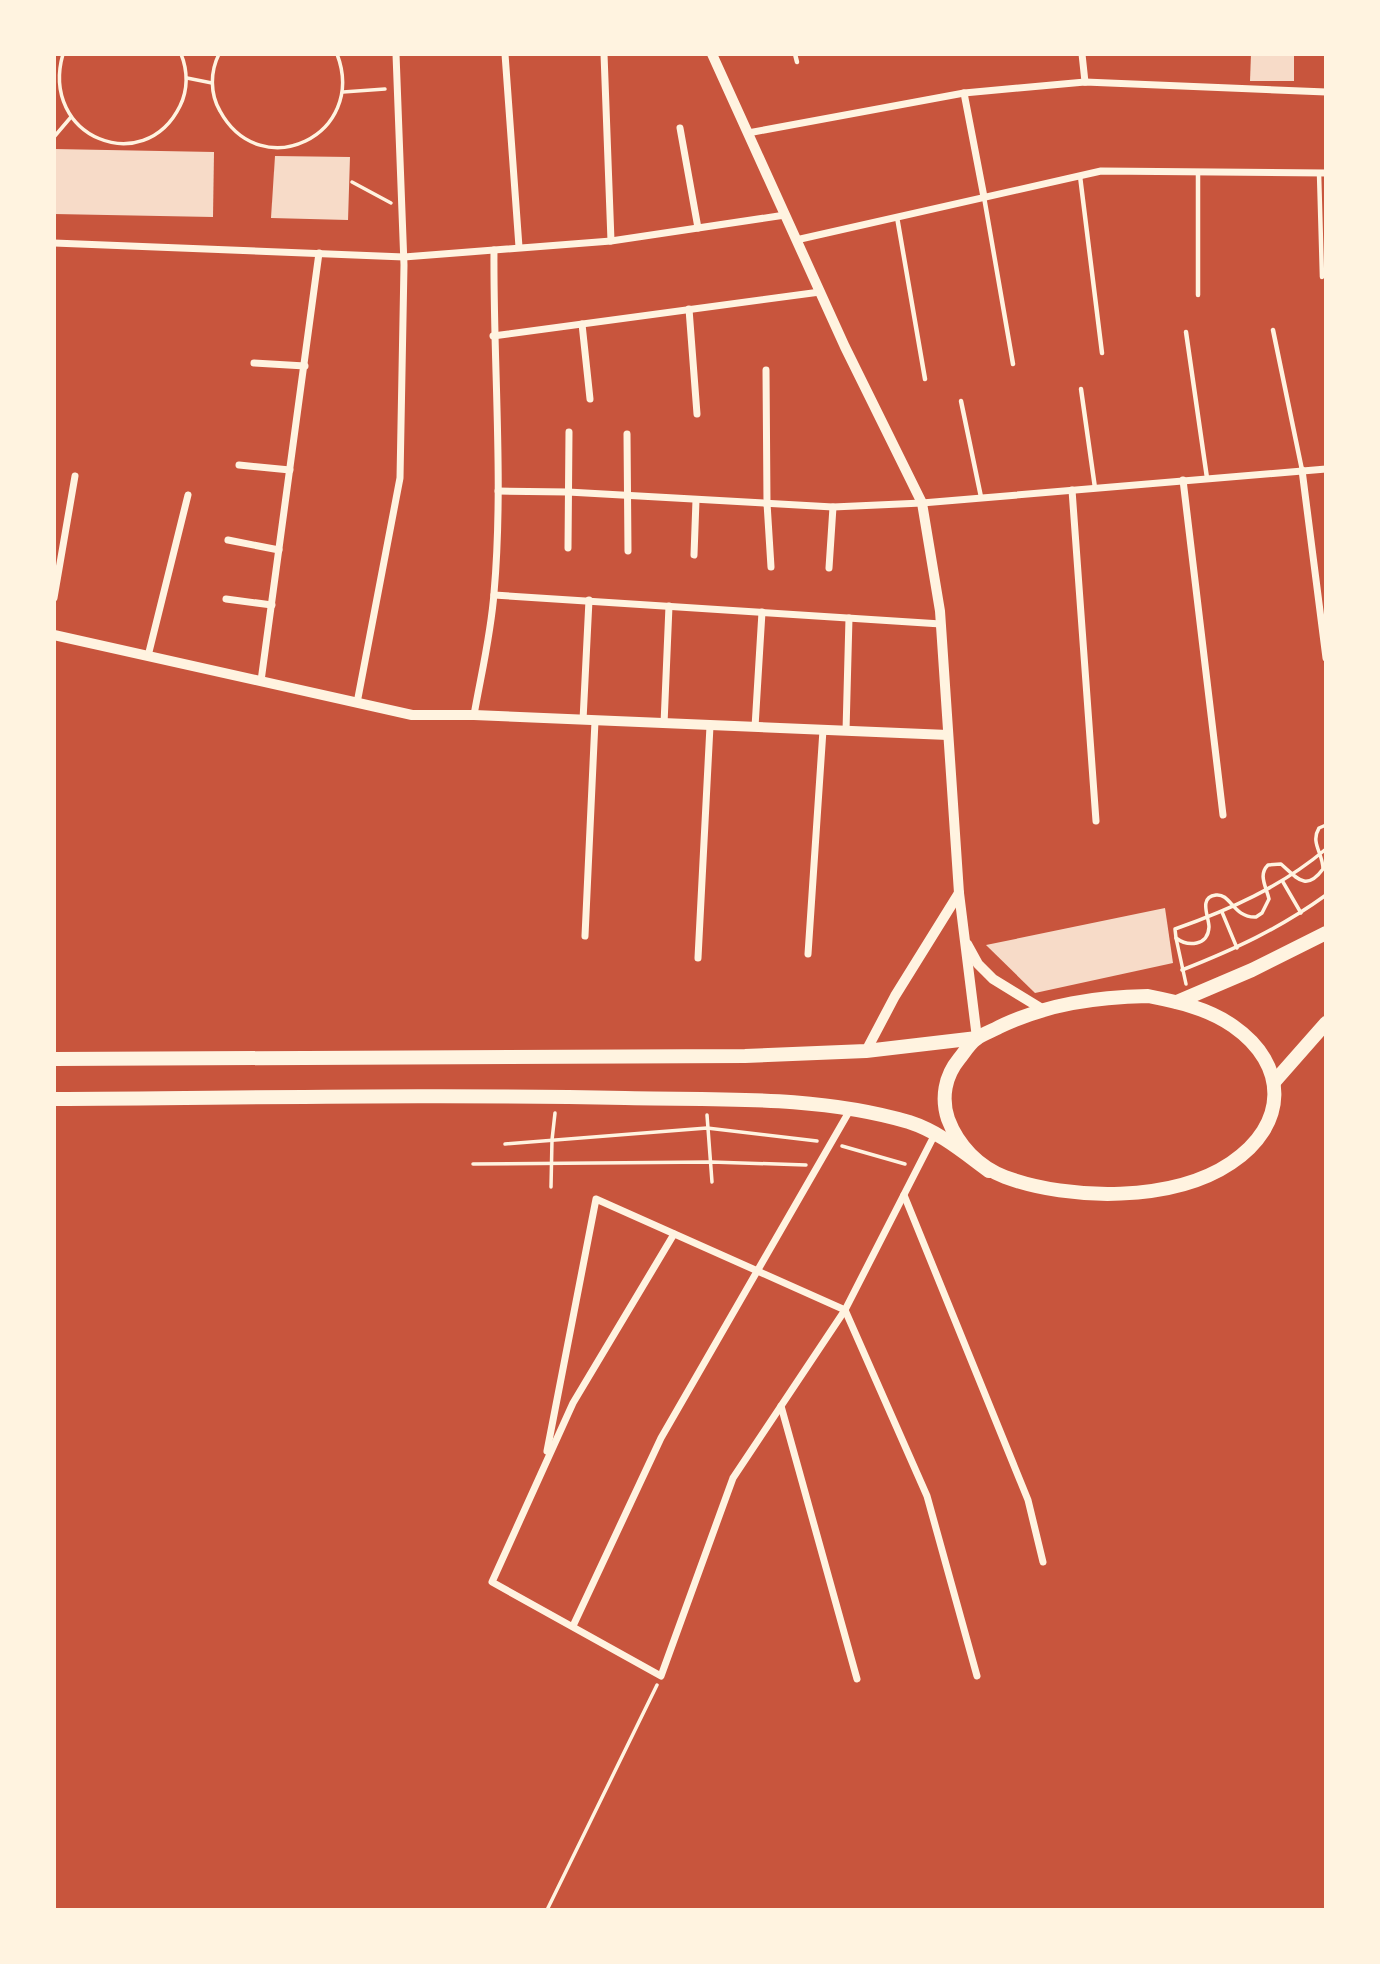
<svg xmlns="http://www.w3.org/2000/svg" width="1380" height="1964" font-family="Roboto,sans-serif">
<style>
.building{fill:#f7dbc8}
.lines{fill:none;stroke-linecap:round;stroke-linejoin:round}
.path{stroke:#fff3e0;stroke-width:3.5}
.service{stroke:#fff3e0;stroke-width:4.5}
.minor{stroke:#fff3e0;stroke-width:7}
.tertiary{stroke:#fff3e0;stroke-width:10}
.primary{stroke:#fff3e0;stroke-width:14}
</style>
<rect width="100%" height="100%" fill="#c8553d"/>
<g class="building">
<path d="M 1251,54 L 1294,54 L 1294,81 L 1250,81 Z"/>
<path d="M 54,149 L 214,152 L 213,217 L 54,214 Z"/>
<path d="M 275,156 L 350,157 L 348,220 L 271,218 Z"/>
<path d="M 1165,908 L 1173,963 L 1035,993 L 986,945 Z"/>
</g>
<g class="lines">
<g class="path">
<path d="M 63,54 C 39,137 144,179 180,106 C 188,90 188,71 181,54"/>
<path d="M 219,54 C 210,72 210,94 220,111 C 261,186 368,135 337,54"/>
<path d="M 187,78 L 212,83"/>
<path d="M 343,92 L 385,89"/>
<path d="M 54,137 L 71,117"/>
<path d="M 352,182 L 391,203"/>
<path d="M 1326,825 L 1319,828 C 1310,843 1323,853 1323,869 C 1306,892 1297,878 1281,864 L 1268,865 C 1258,875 1266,886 1269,899 L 1262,913 L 1256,917 C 1233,918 1231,893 1216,895 C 1198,897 1209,917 1209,927 C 1208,946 1188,947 1176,938 L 1175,929 C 1229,910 1281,887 1326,849"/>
<path d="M 1283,882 L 1301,913"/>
<path d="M 1222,912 L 1237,948"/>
<path d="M 1176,938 L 1186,984"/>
<path d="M 1182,970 C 1235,949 1279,929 1326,895"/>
<path d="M 707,1115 L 712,1182"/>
<path d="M 505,1144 L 707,1128 L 817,1141"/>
<path d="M 842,1146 L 905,1164"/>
<path d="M 473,1164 L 711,1162 L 806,1165"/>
<path d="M 551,1187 L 552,1140 L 555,1113"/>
<path d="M 547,1910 L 657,1685"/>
</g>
<g class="service">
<path d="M 795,54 L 797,62"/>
<path d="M 1198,173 L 1198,295"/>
<path d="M 1319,173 L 1322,277"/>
<path d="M 1080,176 L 1102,353"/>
<path d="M 984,197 L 1013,364"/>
<path d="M 897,217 L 925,379"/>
<path d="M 1273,330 L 1302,470"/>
<path d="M 1186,332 L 1207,478"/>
<path d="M 1081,389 L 1095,488"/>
<path d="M 961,401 L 981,497"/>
</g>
<g class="minor">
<path d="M 505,54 L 519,247"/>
<path d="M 604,54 L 611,241"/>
<path d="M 1082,54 L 1085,82"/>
<path d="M 964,93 L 984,197"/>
<path d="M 680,128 L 698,228"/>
<path d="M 748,133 L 964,93 L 1085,82 L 1326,92"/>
<path d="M 796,240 L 1101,171 L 1326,173"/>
<path d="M 54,243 L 404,257 L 611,241 L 785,215"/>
<path d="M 689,309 L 697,414"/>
<path d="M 582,324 L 590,399"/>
<path d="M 493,336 L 820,292"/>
<path d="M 254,363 L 305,366"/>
<path d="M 766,370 L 767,503 L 771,567"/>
<path d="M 627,434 L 628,551"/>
<path d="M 239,465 L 290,470"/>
<path d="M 1302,470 L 1326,658"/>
<path d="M 1183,480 L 1223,815"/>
<path d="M 1072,490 L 1096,821"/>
<path d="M 498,491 L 568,492 L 833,507 L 922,503 L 1326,469"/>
<path d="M 228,540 L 279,550"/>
<path d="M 568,548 L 569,432"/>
<path d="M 694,555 L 696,500"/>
<path d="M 829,568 L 833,507"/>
<path d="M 494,595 L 941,624"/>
<path d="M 54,598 L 75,476"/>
<path d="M 226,599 L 272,605"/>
<path d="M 148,656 L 188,495"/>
<path d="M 261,681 L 319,253"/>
<path d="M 357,703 L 400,478 L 404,265 L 396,54"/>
<path d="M 474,715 C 481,675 491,634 494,593 C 504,480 493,364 494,250"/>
<path d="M 583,720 L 589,600"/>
<path d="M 664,724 L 669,606"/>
<path d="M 755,727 L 762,612"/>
<path d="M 846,731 L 849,618"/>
<path d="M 585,936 L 595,721"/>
<path d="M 808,954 L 823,730"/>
<path d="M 698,958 L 710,726"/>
<path d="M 904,1195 L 1028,1500 L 1043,1562"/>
<path d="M 674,1234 L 573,1403 L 492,1582 L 661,1676 L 733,1478 L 845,1310 L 936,1132"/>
<path d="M 781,1406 L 857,1679"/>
<path d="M 547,1451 L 596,1199 L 845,1310 L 927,1496 L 977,1676"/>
<path d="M 573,1626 L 661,1438 L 850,1110"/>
</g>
<g class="tertiary">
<path d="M 712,54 L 845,347 L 922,503 L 940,611 L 959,893 L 977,1038"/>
<path d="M 54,635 L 412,715 L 474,715 L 948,735"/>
<path d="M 967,944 L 978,964 L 993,979 L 1042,1009"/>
<path d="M 866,1051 L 895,996 L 959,893"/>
</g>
<g class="primary">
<path d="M 1148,996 C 1178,1002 1207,1008 1233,1026 C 1289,1065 1288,1125 1231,1163 C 1173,1202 1070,1201 1005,1177 C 979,1167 958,1146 948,1119 C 941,1098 945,1076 959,1059 C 964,1053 969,1044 976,1039 C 982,1034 992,1031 999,1027 C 1047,1004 1096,997 1148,996 Z"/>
<path d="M 1177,1002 L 1252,970 L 1326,933"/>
<path d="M 54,1059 L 745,1056 L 866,1051 L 977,1038"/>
<path d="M 1275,1081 L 1326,1023"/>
<path d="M 54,1099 C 245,1098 435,1094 625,1098 C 720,1100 817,1095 909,1122 C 940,1132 963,1152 989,1171"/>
</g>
</g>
<rect width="1380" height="1964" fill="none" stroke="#fff3e0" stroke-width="112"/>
</svg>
